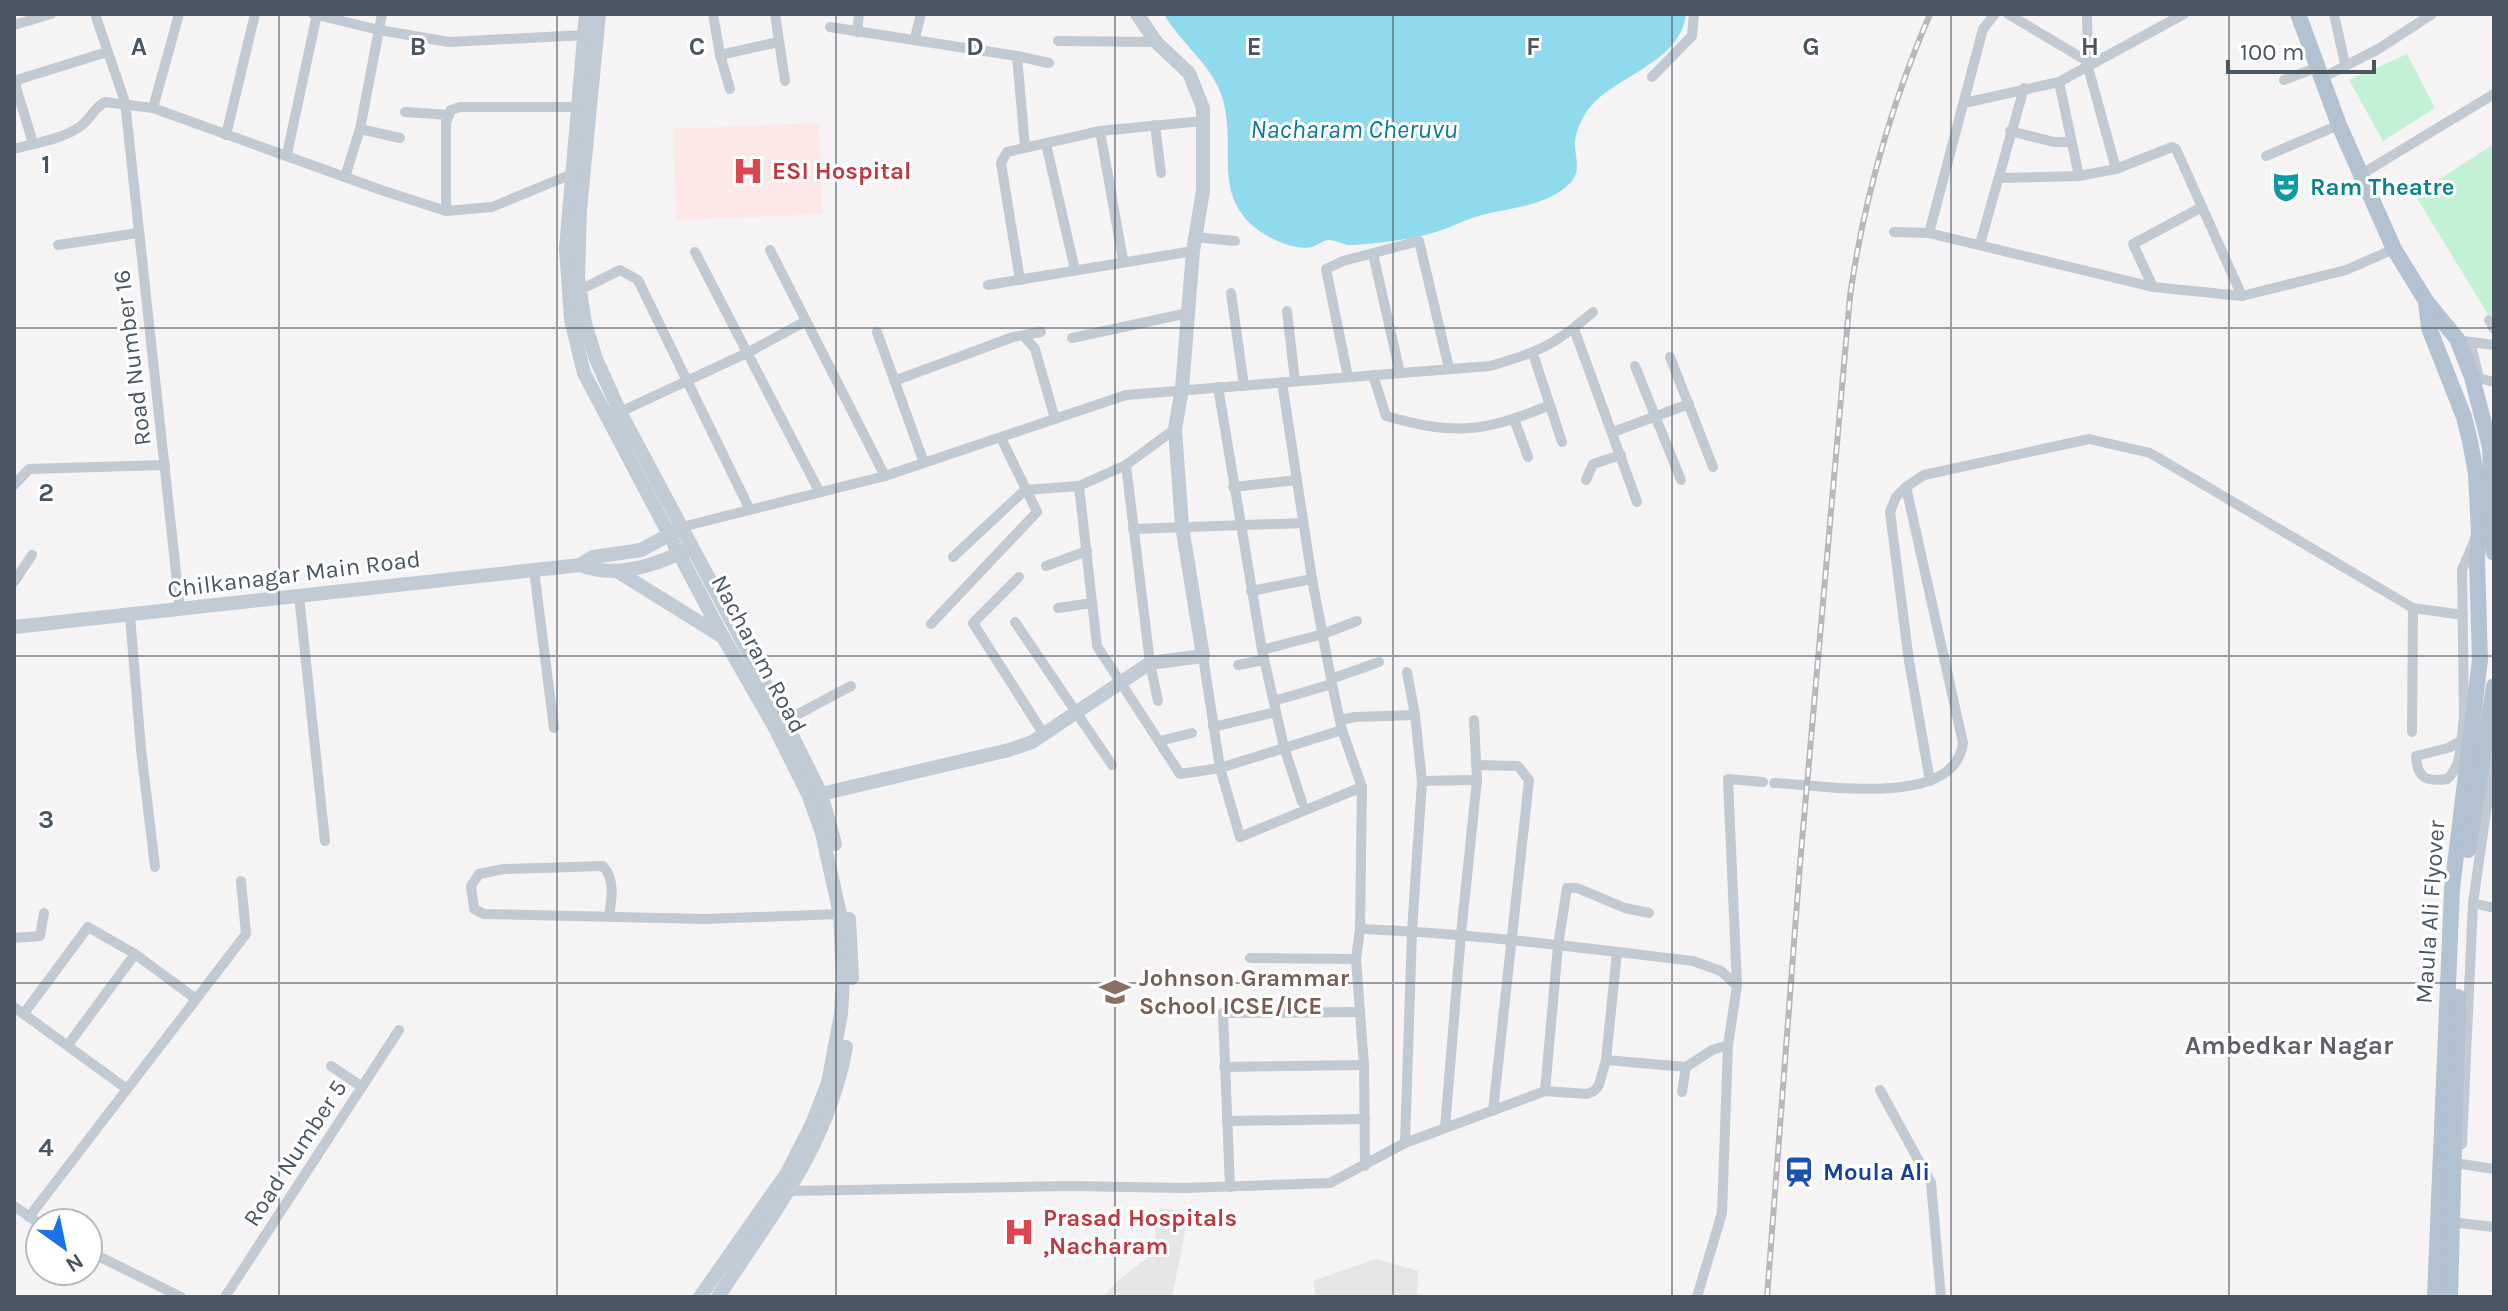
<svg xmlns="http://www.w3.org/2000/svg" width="2508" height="1311" font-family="Karla,sans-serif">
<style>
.education{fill:#e6e4e5}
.medical{fill:#fce8e6}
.green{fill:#c3f1d5}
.water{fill:#90daee}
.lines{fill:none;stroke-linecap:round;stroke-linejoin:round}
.street{stroke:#c1cad2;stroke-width:10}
.secondary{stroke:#c1cbd6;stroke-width:14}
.primary{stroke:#b3c2d1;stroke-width:16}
.rail-casing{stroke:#b5b8bd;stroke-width:6}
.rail{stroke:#fff;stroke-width:3;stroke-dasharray:9;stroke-linecap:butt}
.grid{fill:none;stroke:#4a5661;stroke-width:2;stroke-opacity:0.55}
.labels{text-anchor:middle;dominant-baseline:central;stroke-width:6;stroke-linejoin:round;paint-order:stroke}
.health-label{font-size:24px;font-weight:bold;fill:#be3a42;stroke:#fff;text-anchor:start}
.culture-label{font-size:24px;font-weight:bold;fill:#0d838f;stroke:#fff;text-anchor:start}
.street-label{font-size:24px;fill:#4a5661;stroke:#fff}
.education-label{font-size:24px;font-weight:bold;fill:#785e54;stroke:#fff;text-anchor:start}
.transit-label{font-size:24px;font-weight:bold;fill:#164399;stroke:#fff;text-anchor:start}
.water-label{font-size:26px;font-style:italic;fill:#0c7c9b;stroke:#fff}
.neighbourhood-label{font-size:26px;font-weight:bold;fill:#5f6368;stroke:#fff}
.grid-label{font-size:26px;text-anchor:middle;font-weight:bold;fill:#4a5661;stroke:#fff;stroke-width:6;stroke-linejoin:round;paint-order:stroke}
</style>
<rect width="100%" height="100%" fill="#f5f3f3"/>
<g class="education">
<path d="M 1160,1208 L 1189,1212 L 1172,1297 L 1103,1297 L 1121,1278 L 1152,1254 Z"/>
<path d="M 1376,1259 L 1418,1271 L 1417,1294 L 1435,1297 L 1316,1297 L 1313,1281 Z"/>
</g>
<path class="medical" d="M 819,123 L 822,214 L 677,220 L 673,129 Z"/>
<g class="green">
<path d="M 2407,54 L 2435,108 L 2383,141 L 2349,80 Z"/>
<path d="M 2494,144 L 2494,313 L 2489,316 L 2415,195 Z"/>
</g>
<path class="water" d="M 1164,14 L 1686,14 C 1681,58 1627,73 1598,99 C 1586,109 1577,126 1575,141 C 1574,155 1582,170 1571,182 C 1549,206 1512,207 1482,215 C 1466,219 1452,227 1436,232 C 1410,240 1380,243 1353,245 C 1344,246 1337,240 1329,240 C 1323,240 1318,245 1312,247 C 1300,250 1283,244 1271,238 C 1201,200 1244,141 1218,87 C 1205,59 1179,41 1164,14 Z"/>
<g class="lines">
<g class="street">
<path d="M 95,14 L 125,102 L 180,609"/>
<path d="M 313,14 L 379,30 L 449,42 L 585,35"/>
<path d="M 713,14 L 720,55 L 730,89"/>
<path d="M 775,14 L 785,81"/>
<path d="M 2008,14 L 2087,61"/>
<path d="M 2087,14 L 2088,67 L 2116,169"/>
<path d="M 2334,14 L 2345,64"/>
<path d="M 14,25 L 51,14"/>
<path d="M 830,27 L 1017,56"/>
<path d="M 857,32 L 859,14"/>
<path d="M 915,38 L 921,14"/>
<path d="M 1058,41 L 1156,42"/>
<path d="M 720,55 L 778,42"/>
<path d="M 1652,77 L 1692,36 L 1694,14"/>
<path d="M 2322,78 L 2380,48 L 2432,14"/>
<path d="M 2284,80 L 2318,67"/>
<path d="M 2059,82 L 2079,176"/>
<path d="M 1964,103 L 2059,82 L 2184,14"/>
<path d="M 153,108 L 179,14"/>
<path d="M 405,112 L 449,115"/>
<path d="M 1155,125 L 1161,173"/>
<path d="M 360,129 L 400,138"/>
<path d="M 1100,131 L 1123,260"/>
<path d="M 2010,131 L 2054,142 L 2072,142"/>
<path d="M 226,135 L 255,14"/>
<path d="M 33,143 L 15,84 L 20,79 L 107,52"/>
<path d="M 1046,144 L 1075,270"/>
<path d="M 1025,147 L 1017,56 L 1049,63"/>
<path d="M 14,149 C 35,143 65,139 82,125 C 91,118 94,108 105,102 L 153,108 L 381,190 L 446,211 L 492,207 L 572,174"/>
<path d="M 287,154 L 317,14"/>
<path d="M 2266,156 L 2339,125"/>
<path d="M 2360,175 L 2494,94"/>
<path d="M 345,177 L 360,129 L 382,14"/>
<path d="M 2000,178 L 2079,176 L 2116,169 L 2172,147 L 2176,149 L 2242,296"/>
<path d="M 446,211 L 446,122 L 451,110 L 460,107 L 582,107"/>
<path d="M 1894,232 L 1929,233 L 2153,287 L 2242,296 L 2346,270 L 2394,249"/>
<path d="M 1929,233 L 1983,29 L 1995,14"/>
<path d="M 1195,237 L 1235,241"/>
<path d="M 1980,244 L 2024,88"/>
<path d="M 58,245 L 138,233"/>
<path d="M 770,250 L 885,476"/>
<path d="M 695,252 L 819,491"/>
<path d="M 1373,254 L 1400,373"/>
<path d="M 1020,280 L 1001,163 L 1007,152 L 1100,131 L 1203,121"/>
<path d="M 988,285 L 1193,251"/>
<path d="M 2153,287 L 2133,244 L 2202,207"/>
<path d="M 580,290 L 620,270 L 638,280 L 749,508"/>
<path d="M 1231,293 L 1244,386"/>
<path d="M 1287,311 L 1295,381"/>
<path d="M 2489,320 L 2494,329"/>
<path d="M 1574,329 L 1637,502"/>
<path d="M 877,332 L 924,463"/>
<path d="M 1025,337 L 1035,349 L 1055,419"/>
<path d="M 1072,338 L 1188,313"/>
<path d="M 2464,341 L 2494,345"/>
<path d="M 2470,342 L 2479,378"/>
<path d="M 1533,354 L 1562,442"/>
<path d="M 1670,357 L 1713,467"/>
<path d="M 1635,366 L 1681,480"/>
<path d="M 1373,375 L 1386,416 C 1455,436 1484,432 1550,405"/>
<path d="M 1348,377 L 1326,269 L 1343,261 L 1419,241 L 1449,368"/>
<path d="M 2474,377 L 2494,382"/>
<path d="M 894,381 L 1013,337 L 1041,332"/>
<path d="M 1282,382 L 1312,579 L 1332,684 L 1342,730 L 1362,787 L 1360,929 L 1356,959 L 1364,1065 L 1365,1166"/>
<path d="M 1218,387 L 1262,650 L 1284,747 L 1302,802"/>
<path d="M 620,412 L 749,352 L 806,321"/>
<path d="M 1514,419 L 1528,457"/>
<path d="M 1613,432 L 1689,404"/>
<path d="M 1126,465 L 1150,663 L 1158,701"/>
<path d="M 1586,480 L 1593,464 L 1621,455"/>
<path d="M 14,485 L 29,469 L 165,465"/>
<path d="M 1079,486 L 1097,646 L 1180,774 L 1220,768 L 1342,730"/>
<path d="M 1233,487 L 1297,480"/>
<path d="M 1906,487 L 1896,497 L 1890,512 L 1909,661 L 1930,781"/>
<path d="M 682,527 L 885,476 L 1126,395 L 1490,366 C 1539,352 1555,345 1593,312"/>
<path d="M 1133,529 L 1303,523"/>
<path d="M 953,557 L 1025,490 L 1079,486 L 1126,465 L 1175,429"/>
<path d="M 1046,566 L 1087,551"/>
<path d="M 534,570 L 554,728"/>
<path d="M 1019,577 L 973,623 L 1043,733"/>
<path d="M 14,582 L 32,555"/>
<path d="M 1251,591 L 1312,579"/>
<path d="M 299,596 L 325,841"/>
<path d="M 1058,608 L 1092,603"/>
<path d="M 130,616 L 141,749 L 155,867"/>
<path d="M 1015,622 L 1112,765"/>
<path d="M 931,624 L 1037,512 L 1001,438"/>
<path d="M 1262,650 L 1323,634 L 1357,621"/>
<path d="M 1203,656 L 1220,768 L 1240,837 L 1362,787"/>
<path d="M 1238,665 L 1264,660"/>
<path d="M 1331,679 L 1379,662"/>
<path d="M 1274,701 L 1332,684"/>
<path d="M 1340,720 L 1355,717 L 1415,715"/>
<path d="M 785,721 L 851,686"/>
<path d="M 1213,727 L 1276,712"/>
<path d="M 2412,732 L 2413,608"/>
<path d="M 1160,741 L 1192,733"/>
<path d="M 2461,741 L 2448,748 L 2416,756 C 2417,778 2426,782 2447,779 C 2463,766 2461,736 2464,717 L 2462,570 L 2476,537"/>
<path d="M 1477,765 L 1518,766 L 1529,780 L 1493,1111"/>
<path d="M 1422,781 L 1477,780"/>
<path d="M 1774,783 C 1820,784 1955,810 1963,743 L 1906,487 L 1924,475 L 2089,439 L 2150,453 L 2413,608 L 2463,615"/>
<path d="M 2473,903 L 2494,908"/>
<path d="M 609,915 C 612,899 615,879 603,866 L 504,869 L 479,874 L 471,886 L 474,909 L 484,914 L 705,919 L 840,914"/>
<path d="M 1360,929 C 1471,933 1582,948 1693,961 L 1721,971 L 1737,986"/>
<path d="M 14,938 L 40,936 L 44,913"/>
<path d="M 1250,958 L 1356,959"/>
<path d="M 14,1007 L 127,1089"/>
<path d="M 25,1012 L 88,927 L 135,954 L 196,999"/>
<path d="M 68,1045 L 135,954"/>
<path d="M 1606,1060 L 1686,1067 L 1712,1050 L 1728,1045"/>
<path d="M 331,1066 L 362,1087"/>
<path d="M 1224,1067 L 1364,1065"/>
<path d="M 1880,1090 L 1931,1183 L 1941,1297"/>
<path d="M 1545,1091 L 1558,946 L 1567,888 L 1577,888 L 1625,908 L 1649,913"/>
<path d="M 1682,1092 L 1686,1067"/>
<path d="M 1227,1121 L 1365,1119"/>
<path d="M 1445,1128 L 1461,934 L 1477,780 L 1474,720"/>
<path d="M 1405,1143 L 1412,931 L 1422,781 L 1415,715 L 1407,672"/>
<path d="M 2462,1144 L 2473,903 L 2494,756"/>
<path d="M 2461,1164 L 2494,1169"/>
<path d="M 1230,1187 L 1223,1013 L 1360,1012"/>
<path d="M 784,1188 L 789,1191 L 1070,1186 L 1185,1188 L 1330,1183 L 1405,1143 L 1545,1091 L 1587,1094 L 1594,1091 L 1599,1085 L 1606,1060 L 1617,952"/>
<path d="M 14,1206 L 40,1224"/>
<path d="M 29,1217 L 246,934 L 241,881"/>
<path d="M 2459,1223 L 2494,1227"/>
<path d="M 88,1251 L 181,1297"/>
<path d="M 225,1297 L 399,1030"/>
<path d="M 1697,1297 L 1722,1213 L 1728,1045 L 1737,986 L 1728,779 L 1763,782"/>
</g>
<g class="secondary">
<path d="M 586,14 L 566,248 L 571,320 L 584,373 L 723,637 L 774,726 L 808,794 L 822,833 L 840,914 L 843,979 L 841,1014 L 828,1083 L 811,1126 L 787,1173 L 700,1297"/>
<path d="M 599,14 L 580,210 L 578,277 L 585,323 L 596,359 L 620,412 L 785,721 L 821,794 L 835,844"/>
<path d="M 580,565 C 615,579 654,566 686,550"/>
<path d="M 617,571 L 723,637"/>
<path d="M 14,627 L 580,565 L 593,557 L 641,550 L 678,530"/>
<path d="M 821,794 L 1009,750 L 1032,742 L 1150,663 L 1203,656 L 1182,526 L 1175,429 L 1182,389 L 1193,251 L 1203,191 L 1203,108 L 1189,73 L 1156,42 L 1137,14"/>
<path d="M 849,919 L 852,978"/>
<path d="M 718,1297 C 772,1214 828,1147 846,1047"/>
</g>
<g class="primary">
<path d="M 2298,14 L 2339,125 L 2394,249 L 2426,301 L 2457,339 L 2472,377 L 2490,447 L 2494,553"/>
<path d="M 2426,301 L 2429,328 L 2464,417 L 2470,441 L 2476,474 L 2479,532 L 2477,560 L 2480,660 L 2452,889 L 2435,1297"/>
<path d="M 2468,850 L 2494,686"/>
<path d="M 2450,1297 L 2458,997"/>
</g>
<g class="rail-casing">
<path id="rail" d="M 1767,1297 L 1800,864 L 1850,296 C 1864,198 1891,105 1930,14"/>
</g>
<use href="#rail" class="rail"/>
</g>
<path class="grid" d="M 279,14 L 279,1297M 557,14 L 557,1297M 836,14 L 836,1297M 1115,14 L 1115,1297M 1393,14 L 1393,1297M 1672,14 L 1672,1297M 1951,14 L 1951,1297M 2229,14 L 2229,1297M 14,328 L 2494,328M 14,656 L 2494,656M 14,983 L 2494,983"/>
<defs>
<g id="hospital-bare" transform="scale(2.4)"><path d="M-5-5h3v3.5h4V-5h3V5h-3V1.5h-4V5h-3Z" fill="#e0444e" stroke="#fff" stroke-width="2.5" paint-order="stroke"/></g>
<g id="theatre-bare" transform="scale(2.4)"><path d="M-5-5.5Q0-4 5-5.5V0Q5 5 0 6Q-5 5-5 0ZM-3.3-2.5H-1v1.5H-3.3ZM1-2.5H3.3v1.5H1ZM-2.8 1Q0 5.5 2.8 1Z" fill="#0f9aa8" stroke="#fff" stroke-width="2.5" paint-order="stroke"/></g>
<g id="school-bare" transform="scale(2.4)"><path d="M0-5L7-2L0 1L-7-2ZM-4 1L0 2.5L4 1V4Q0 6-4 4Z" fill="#8d6e63" stroke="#fff" stroke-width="2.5" paint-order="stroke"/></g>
<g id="station-bare" transform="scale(2.4)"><path d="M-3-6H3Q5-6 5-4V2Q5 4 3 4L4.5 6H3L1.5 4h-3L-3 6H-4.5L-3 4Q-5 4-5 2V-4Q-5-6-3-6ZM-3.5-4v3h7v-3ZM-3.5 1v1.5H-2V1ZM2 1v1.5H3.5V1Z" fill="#1a4fb4" stroke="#fff" stroke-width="2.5" paint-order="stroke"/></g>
</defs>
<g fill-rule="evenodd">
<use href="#hospital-bare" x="748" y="171"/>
<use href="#theatre-bare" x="2286" y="187"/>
<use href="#school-bare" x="1115" y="992"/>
<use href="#station-bare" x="1799" y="1172"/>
<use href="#hospital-bare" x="1019" y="1232"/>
</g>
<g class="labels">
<g class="health-label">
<text x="772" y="171">ESI Hospital</text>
<text x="1043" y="1218">Prasad Hospitals<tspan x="1043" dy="28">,Nacharam</tspan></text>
</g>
<g class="culture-label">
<text x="2310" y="187">Ram Theatre</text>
</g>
<g class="street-label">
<text transform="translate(132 358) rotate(-97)">Road Number 16</text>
<text transform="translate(294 574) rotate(-7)">Chilkanagar Main Road</text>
<text transform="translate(759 654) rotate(62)">Nacharam Road</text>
<text transform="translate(2430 912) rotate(-86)">Maula Ali Flyover</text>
<text transform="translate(295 1153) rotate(-57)">Road Number 5</text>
</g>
<g class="education-label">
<text x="1139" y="978">Johnson Grammar<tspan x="1139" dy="28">School ICSE/ICE</tspan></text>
</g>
<g class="transit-label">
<text x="1823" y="1172">Moula Ali</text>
</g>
<g class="water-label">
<text x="1354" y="129">Nacharam Cheruvu</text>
</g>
<g class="neighbourhood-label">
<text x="2289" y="1045">Ambedkar Nagar</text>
</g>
</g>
<g class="grid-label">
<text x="139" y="55">A</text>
<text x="418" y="55">B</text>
<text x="697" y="55">C</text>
<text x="975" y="55">D</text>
<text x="1254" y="55">E</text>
<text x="1533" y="55">F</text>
<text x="1811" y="55">G</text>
<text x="2090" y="55">H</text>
<text x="46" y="173">1</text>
<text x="46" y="501">2</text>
<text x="46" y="828">3</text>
<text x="46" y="1156">4</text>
</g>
<rect width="2508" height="1311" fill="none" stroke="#4a5661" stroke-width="32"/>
<g transform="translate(64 1247) rotate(147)"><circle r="38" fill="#ffffff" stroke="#b7bbc0" stroke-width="2"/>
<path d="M0-6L14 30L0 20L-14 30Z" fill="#1a73e8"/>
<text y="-12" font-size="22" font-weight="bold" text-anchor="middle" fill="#4a5661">N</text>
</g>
<path d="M2228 60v12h146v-12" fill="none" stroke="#4a5661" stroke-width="4"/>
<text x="2240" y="60" font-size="24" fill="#4a5661" stroke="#ffffff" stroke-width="6" paint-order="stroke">100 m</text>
</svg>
